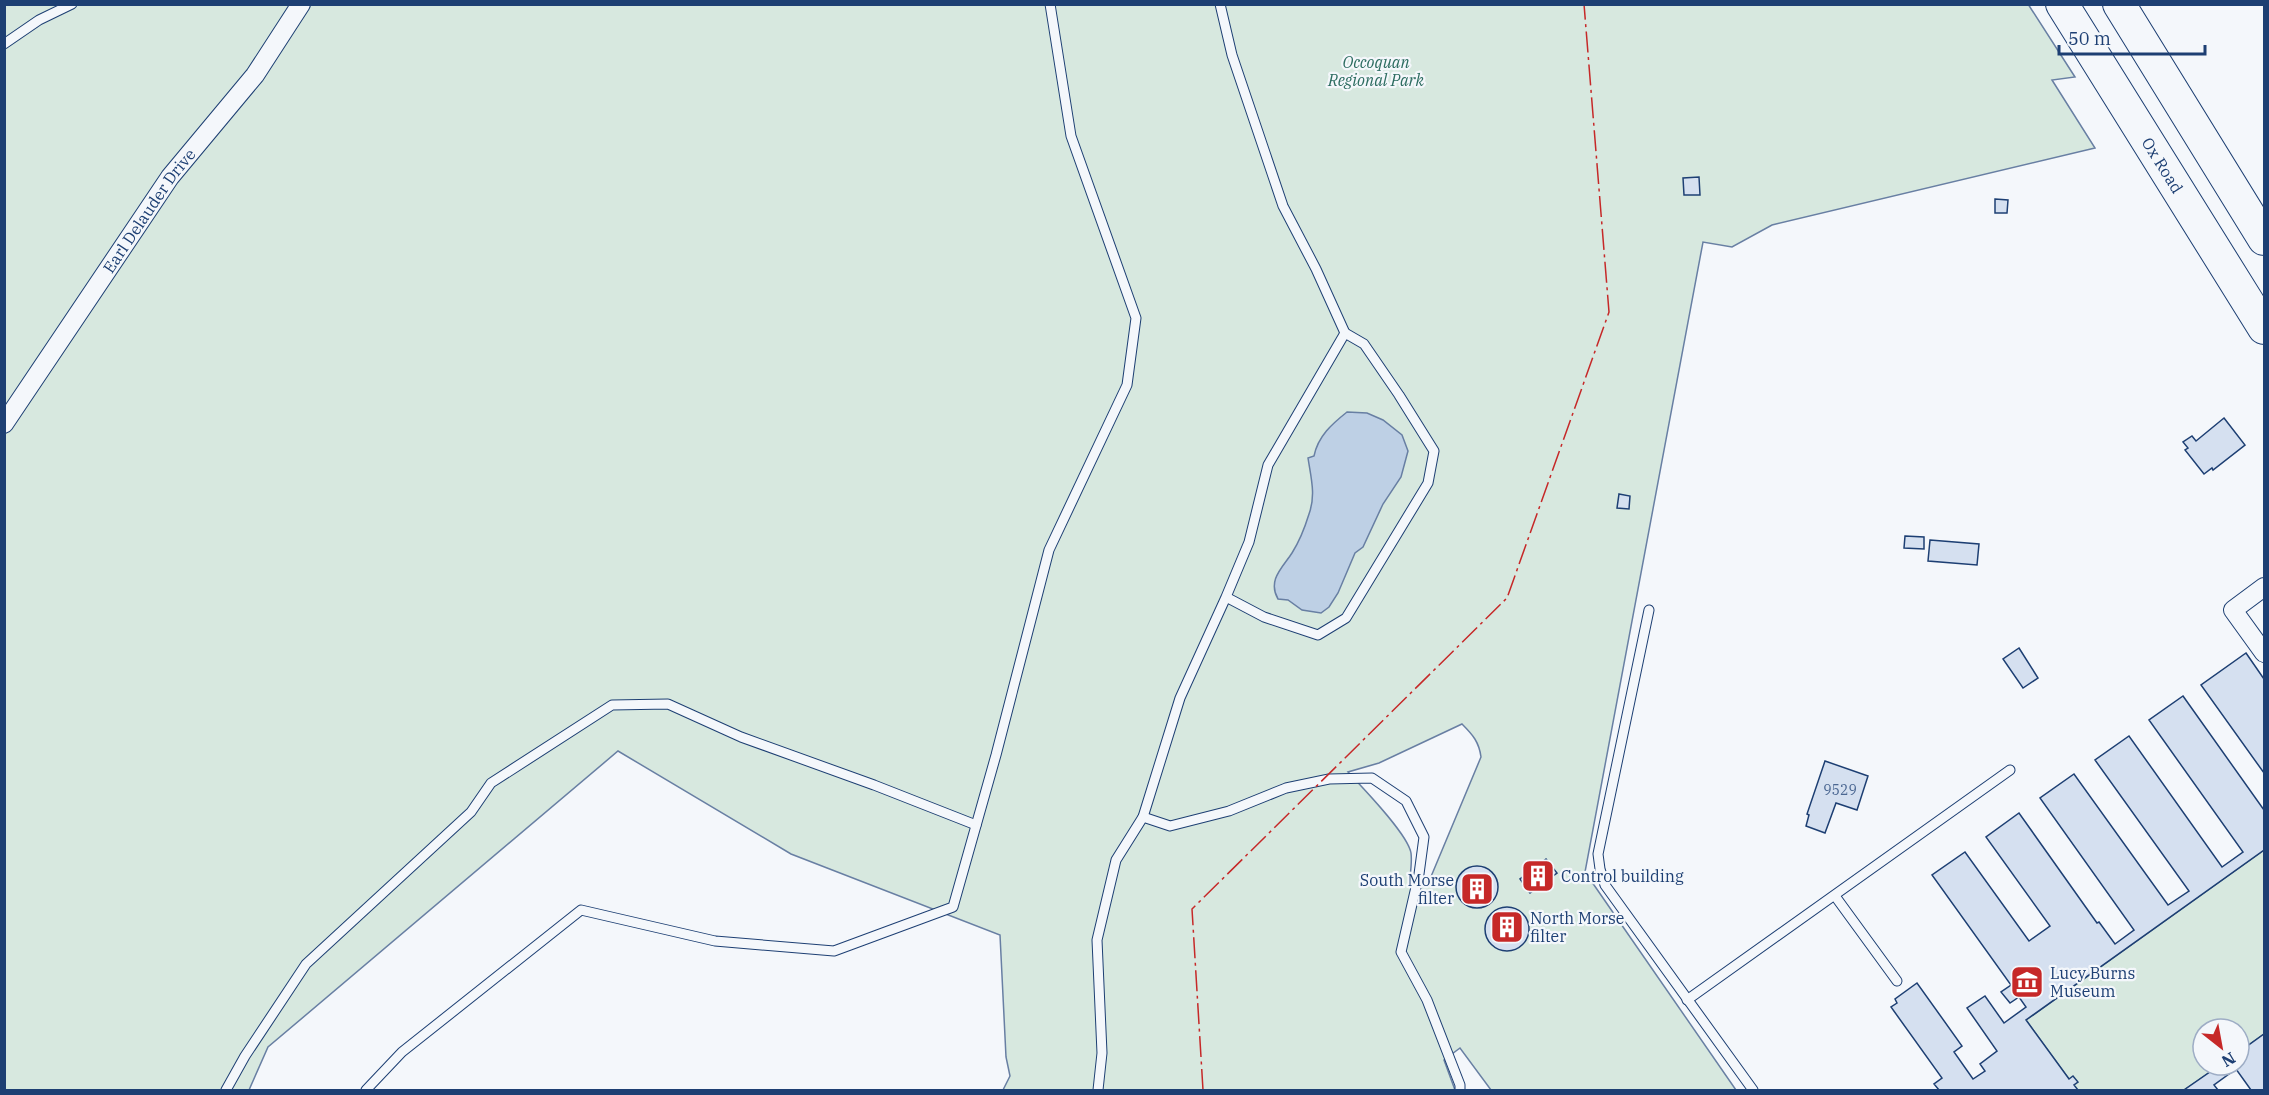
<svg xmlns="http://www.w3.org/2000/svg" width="2269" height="1095" font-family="'IBM Plex Serif',serif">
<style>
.green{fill:#d7e8df;stroke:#687fa3;stroke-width:1.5;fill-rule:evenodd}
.water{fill:#bed0e5;stroke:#687fa3;stroke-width:1.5}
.building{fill:#d5e0f0;stroke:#1d3f73;stroke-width:1.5}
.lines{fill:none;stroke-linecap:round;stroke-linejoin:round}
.lane-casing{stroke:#1d3f73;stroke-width:11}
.street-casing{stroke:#1d3f73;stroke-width:20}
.highway-casing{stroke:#1d3f73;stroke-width:34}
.lane{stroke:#f4f7fb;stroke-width:9}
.street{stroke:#f4f7fb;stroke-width:18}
.highway{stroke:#f4f7fb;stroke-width:32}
.power{stroke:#c62828;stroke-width:1.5;stroke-dasharray:21 4.5 3 4.5;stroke-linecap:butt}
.labels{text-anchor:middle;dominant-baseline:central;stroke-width:4.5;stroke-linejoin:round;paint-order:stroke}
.number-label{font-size:14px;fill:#4b6792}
.park-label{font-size:16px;font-style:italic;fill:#2c6c60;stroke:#f4f7fb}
.street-label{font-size:16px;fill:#1d3f73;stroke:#f4f7fb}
.poi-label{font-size:16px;fill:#1d3f73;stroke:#f4f7fb;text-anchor:start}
</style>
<rect width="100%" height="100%" fill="#f4f7fb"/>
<g class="green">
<path d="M 2028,4 L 2075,77 L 2052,80 L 2095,148 L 1772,225 L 1732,247 L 1703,242 L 1585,872 L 1736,1090 L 1491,1090 L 1460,1048 L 1444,1060 L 1455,1090 L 1003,1090 L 1010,1076 L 1006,1057 L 1000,935 L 791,854 L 618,751 L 268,1047 L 249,1090 L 5,1090 L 5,5 ZM 1462,724 C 1473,735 1479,742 1481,757 L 1430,879 L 1410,877 C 1411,869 1412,861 1411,853 C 1408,834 1362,787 1348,772 L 1379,763 Z"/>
<path d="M 2264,850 L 2264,1034 L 2239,1052 L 2239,1029 L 2203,1029 L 2203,1065 L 2220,1065 L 2184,1090 L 2077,1090 L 2026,1020 Z"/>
</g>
<path class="water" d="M 1347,412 L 1367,413 L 1383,420 L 1402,435 L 1408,451 L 1401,477 L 1383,504 L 1363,547 L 1355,553 L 1338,593 L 1329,607 L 1321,613 L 1302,610 L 1288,600 L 1278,599 C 1267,580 1283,567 1292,553 C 1299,542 1305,527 1309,514 C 1316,495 1311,478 1308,458 L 1314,456 C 1318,436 1332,424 1347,412 Z"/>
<g class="building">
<path d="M 1699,177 L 1700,195 L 1684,195 L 1683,178 Z"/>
<path d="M 1995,199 L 2008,200 L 2007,213 L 1995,213 Z"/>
<path d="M 2224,418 L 2245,445 L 2213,470 L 2212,468 L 2204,474 L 2185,450 L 2188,448 L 2183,442 L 2192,436 L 2196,441 Z"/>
<path d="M 1619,494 L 1630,496 L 1629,509 L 1617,508 Z"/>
<path d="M 1905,536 L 1924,537 L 1924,549 L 1904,548 Z"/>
<path d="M 1930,540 L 1979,544 L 1977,565 L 1928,561 Z"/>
<path d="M 2019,648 L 2038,678 L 2023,688 L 2003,659 Z"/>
<path d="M 2246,653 L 2264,679 L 2264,773 L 2201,685 Z"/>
<path d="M 2183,696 L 2264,810 L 2264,850 L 2026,1020 L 2069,1079 L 2073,1076 L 2078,1082 L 2074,1085 L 2078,1090 L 1939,1090 L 1934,1084 L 1942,1078 L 1891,1007 L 1897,1003 L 1895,999 L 1917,983 L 1962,1046 L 1954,1052 L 1973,1079 L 1985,1071 L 1980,1064 L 1997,1051 L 1967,1008 L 1985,996 L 2004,1023 L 2026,1007 L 2019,997 L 2010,1003 L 2001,992 L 2011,985 L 1932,875 L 1965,852 L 2029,941 L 2050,926 L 1986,837 L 2019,813 L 2097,923 L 2099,922 L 2115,944 L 2134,930 L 2040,798 L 2074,774 L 2168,905 L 2189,891 L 2095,760 L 2129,736 L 2222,867 L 2243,852 L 2149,720 Z"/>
<path d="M 1825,761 L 1868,776 L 1857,810 L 1836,803 L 1825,833 L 1806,826 L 1809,815 L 1807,814 Z"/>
<path d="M 1546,859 L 1557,873 L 1530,893 L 1520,879 Z"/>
<circle cx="1477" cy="887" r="21"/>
<circle cx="1507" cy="929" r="22"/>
<path d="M 2264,1034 L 2264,1090 L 2251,1090 L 2236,1069 L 2214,1085 L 2218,1090 L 2184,1090 L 2220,1065 L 2239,1065 L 2239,1052 Z"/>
</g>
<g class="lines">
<g class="lane-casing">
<g id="lane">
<path d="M 1220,4 L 1232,55 L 1283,206 L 1316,269 L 1345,333"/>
<path d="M 4,44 L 39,20 L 72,4"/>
<path d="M 1649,610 L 1598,854 L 1600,869 L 1605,885 L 1753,1090"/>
<path d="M 1143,817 L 1180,698 L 1226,597 L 1264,617 L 1318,635 L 1346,618 L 1428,483 L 1434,451 L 1399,395 L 1364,344 L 1345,333 L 1268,465 L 1249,542 L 1226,597"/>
<path d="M 1835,896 L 1897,981"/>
<path d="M 1687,1000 L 2010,770"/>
<path d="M 226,1090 L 245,1056 L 306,964 L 471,812 L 491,783 L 612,705 L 668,704 L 741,737 L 874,785 L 976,825"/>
<path d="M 366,1090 L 402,1052 L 581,910 L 715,941 L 834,951 L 953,907 L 996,755 L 1049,550 L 1127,385 L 1136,318 L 1071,136 L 1050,4"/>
<path d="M 1098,1090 L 1102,1053 L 1097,940 L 1116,860 L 1143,817 L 1170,826 L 1229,811 L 1286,788 L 1329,779 L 1372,778 L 1406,801 L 1424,837 L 1419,874 L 1401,952 L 1427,1000 L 1460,1085 L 1460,1090"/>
</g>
</g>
<g class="street-casing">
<g id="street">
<path id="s1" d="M 4,424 L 170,177 L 255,75 L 301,4"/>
<path d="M 2264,587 L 2233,610 L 2264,653"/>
</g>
</g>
<g class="highway-casing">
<g id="highway">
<path id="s2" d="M 2062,4 L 2264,328"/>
<path d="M 2119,4 L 2264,239"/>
</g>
</g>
<use href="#lane" class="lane"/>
<use href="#street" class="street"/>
<use href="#highway" class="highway"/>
<path class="power" d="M 1203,1090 L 1192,909 L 1507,598 L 1609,312 L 1584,4"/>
</g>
<defs>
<g id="building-square" transform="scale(1.725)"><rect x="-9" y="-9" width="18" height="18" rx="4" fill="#c62828" stroke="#f4f7fb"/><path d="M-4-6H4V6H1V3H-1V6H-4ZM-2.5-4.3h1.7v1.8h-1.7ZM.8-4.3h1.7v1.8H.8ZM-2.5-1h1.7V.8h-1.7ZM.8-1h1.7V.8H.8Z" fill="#fff"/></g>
<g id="museum-square" transform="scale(1.725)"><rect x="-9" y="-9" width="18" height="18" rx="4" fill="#c62828" stroke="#f4f7fb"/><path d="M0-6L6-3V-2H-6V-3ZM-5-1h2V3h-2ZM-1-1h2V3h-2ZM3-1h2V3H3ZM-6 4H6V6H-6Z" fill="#fff"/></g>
</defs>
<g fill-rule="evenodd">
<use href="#building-square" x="1538" y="876"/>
<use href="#building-square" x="1477" y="889"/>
<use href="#building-square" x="1507" y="927"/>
<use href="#museum-square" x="2027" y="982"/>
</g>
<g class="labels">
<g class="number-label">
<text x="1840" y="790">9529</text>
</g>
<g class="park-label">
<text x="1376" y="62">Occoquan<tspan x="1376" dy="18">Regional Park</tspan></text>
</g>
<g class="street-label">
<text stroke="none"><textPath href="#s2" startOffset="190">Ox Road</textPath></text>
<text stroke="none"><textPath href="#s1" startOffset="258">Earl Delauder Drive</textPath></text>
</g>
<g class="poi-label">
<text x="1561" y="876">Control building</text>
<text x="1454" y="880" text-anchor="end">South Morse<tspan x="1454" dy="18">filter</tspan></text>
<text x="1530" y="918">North Morse<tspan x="1530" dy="18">filter</tspan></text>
<text x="2050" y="973">Lucy Burns<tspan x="2050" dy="18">Museum</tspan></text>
</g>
</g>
<rect width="2269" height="1095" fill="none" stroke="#1d3f73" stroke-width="12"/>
<g transform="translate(2221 1047) rotate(149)"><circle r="28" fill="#f4f7fb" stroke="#9eadc5" stroke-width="1.5"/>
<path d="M0-4.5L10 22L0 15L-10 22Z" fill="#c62828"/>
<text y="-9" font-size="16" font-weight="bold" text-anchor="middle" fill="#1d3f73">N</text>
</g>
<path d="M2059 45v9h146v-9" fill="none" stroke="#1d3f73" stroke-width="3"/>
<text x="2068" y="45" font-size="18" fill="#1d3f73" stroke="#f4f7fb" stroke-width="4.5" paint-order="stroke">50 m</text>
</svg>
